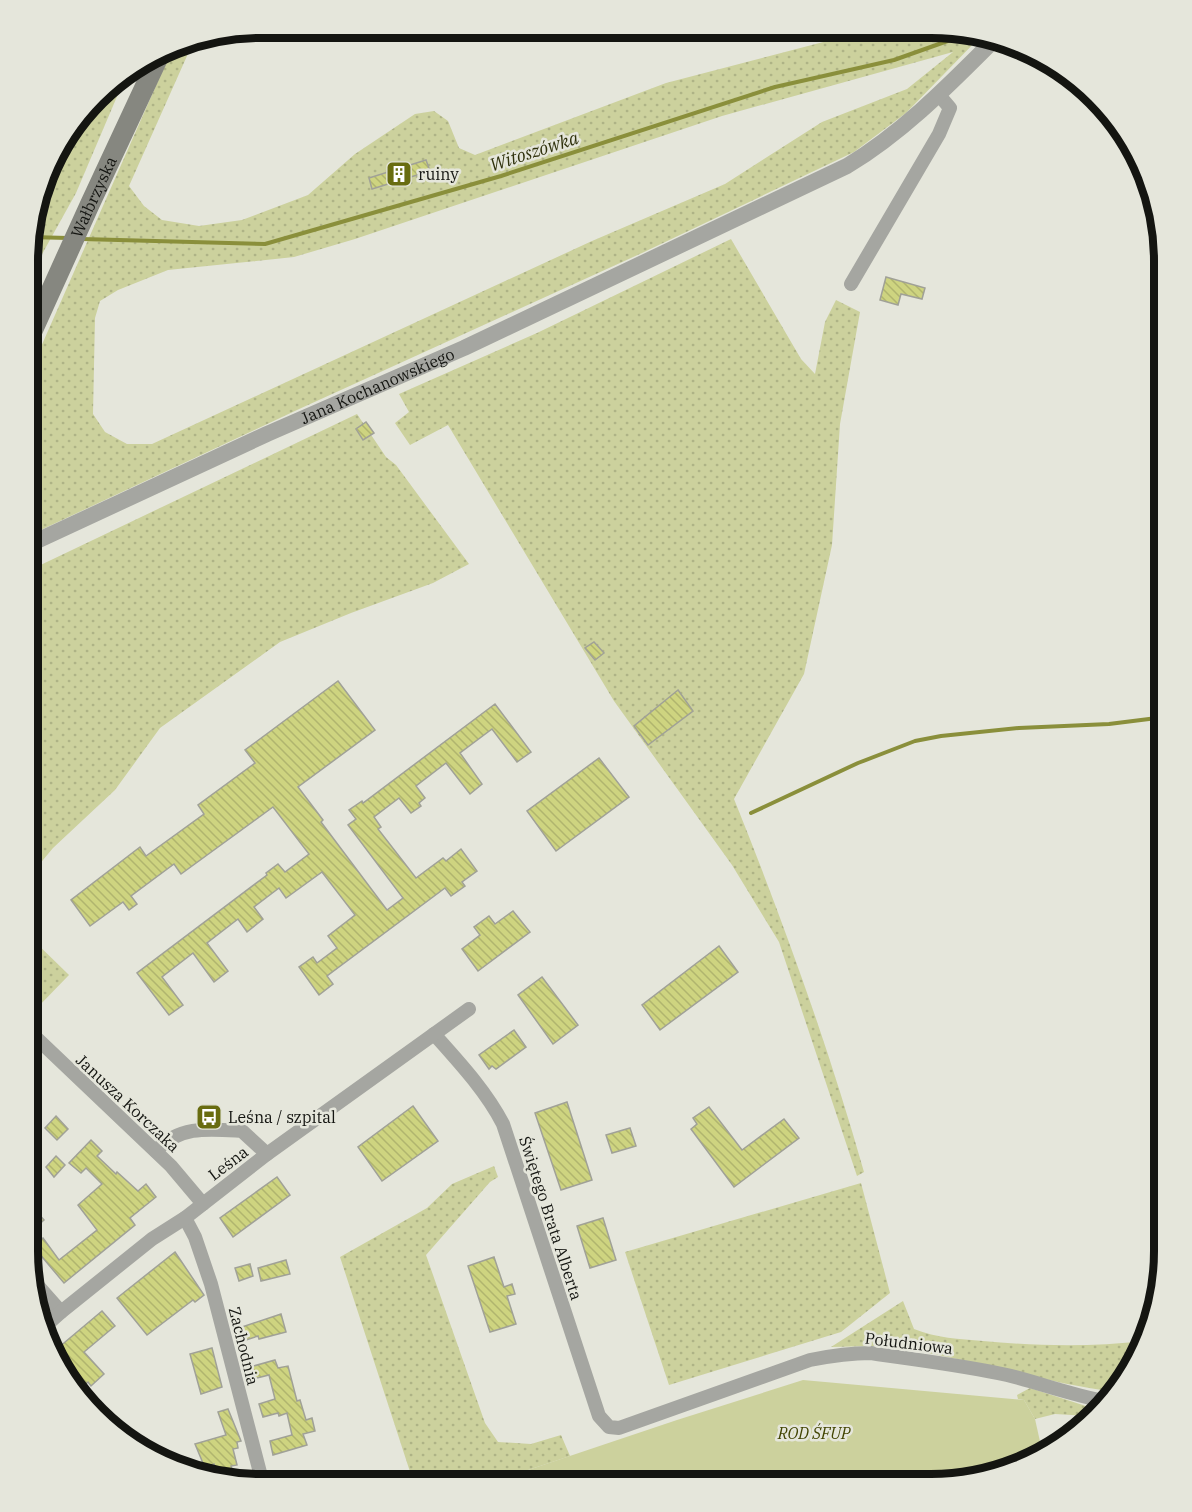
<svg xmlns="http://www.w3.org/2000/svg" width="1192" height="1512" font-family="'IBM Plex Serif',serif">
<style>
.grass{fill:url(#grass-dots);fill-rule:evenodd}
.garden{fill:#ccd19d}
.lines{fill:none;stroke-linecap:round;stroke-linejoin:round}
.stream{stroke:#8a8f3b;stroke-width:4}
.building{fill:url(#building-back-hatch);stroke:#a0a197;stroke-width:1.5}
.minor{stroke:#a5a6a1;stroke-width:14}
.tertiary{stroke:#a5a6a1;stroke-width:16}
.secondary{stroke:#868780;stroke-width:20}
.labels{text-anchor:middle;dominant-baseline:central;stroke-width:5;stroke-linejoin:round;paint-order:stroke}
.poi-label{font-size:16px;fill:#141511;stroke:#e5e6db;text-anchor:start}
.street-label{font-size:16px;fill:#141511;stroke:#e5e6db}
.park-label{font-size:16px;font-style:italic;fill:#414400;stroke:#e5e6db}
.water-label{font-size:18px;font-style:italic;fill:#2f310c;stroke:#e5e6db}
.rim{fill:none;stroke:#141511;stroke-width:8}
</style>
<defs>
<pattern id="grass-dots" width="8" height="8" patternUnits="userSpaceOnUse" patternTransform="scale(1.5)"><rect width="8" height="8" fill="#ccd19d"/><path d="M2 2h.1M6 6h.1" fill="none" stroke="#aeb386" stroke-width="1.8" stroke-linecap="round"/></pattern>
<pattern id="building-back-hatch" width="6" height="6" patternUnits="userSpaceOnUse" patternTransform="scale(1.5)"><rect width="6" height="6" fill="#ced480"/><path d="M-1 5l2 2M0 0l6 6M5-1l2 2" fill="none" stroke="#b0b56e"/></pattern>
</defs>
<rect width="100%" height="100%" fill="#e5e6db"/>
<g class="grass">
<path d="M 873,29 L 962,29 L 981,36 L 906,113 L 854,152 L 642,253 L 297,410 L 28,536 L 29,374 L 173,47 L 185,40 L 195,38 L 129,186 L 144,206 L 162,220 L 199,226 L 242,220 L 308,195 L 355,154 L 415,114 L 434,111 L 448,121 L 459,148 L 475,155 L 666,83 ZM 953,52 L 907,89 L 822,122 L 725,184 L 592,241 L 152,444 L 127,444 L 105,432 L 93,414 L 95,318 L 100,301 L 118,290 L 168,270 L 294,257 L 355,239 L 722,116 Z"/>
<path d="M 127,73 L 76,193 L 41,256 L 29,253 L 29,230 L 58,144 L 107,85 Z"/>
<path d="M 731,239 L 801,359 L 815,374 L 825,322 L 836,300 L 860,312 L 840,424 L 832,545 L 804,674 L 734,799 C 783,921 828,1045 864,1172 L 857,1176 L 779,942 L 732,865 L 614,701 L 448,425 L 410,445 L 395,423 L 409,412 L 399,394 L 537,333 Z"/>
<path d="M 357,414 L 386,457 L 396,465 L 469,564 L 433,583 L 351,613 L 280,642 L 160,728 L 115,790 L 53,848 L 28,878 L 28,571 Z"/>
<path d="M 28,935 L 69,975 L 35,1010 L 28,1003 Z"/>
<path d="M 494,1166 L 498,1177 L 490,1182 L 426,1255 L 485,1423 L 498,1442 L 531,1444 L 561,1435 L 570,1456 L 486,1484 L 414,1484 L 340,1257 L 427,1208 L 452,1184 Z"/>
<path d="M 861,1183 L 890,1293 L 841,1332 L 669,1385 L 625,1252 Z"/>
<path d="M 903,1301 L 914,1329 C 937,1338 959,1339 983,1341 C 1037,1346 1091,1347 1145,1341 L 1126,1381 L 1114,1392 C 1039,1382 967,1357 891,1347 C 872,1345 851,1347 831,1347 Z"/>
<path d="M 1030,1388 L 1092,1408 L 1096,1409 L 1088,1416 L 1055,1414 L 1035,1419 L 1024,1400 L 1018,1399 L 1017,1395 Z"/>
</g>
<path class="garden" d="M 803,1380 L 1024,1400 L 1035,1419 L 1043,1455 L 946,1485 L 486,1484 L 677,1420 Z"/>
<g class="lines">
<g class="stream">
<path d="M 29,237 L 68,238"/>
<path d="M 82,239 L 265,244 L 501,176 L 775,87 L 894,60 L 956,38 L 966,30"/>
<path d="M 751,813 L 858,763 L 915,741 L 941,736 L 1019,728 L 1109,724 L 1165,717"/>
</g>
</g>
<g class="building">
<path d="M 426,160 L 430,171 L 372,189 L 369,178 Z"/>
<path d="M 886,277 L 925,288 L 922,299 L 901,294 L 898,305 L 880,300 Z"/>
<path d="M 366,422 L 374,433 L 363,440 L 356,429 Z"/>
<path d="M 594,642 L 604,653 L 595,660 L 585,648 Z"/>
<path d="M 338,681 L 375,730 L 298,787 L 323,820 L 321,822 L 387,910 L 403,898 L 348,825 L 356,819 L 349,810 L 362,801 L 363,803 L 495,704 L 531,752 L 517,762 L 492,729 L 460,753 L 482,784 L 470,794 L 446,763 L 416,786 L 425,798 L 419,803 L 421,806 L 411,813 L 399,798 L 374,817 L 381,827 L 378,829 L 416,878 L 443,858 L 446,861 L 461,849 L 477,871 L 462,882 L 465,886 L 451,896 L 445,888 L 327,976 L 333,984 L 319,995 L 299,967 L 313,957 L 317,963 L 337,948 L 328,936 L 355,915 L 322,872 L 286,898 L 279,888 L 254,907 L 263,919 L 247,932 L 238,919 L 207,943 L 228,971 L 214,982 L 193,953 L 162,977 L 183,1005 L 169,1015 L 137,973 L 267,875 L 266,873 L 278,864 L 285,872 L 309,854 L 273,807 L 181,874 L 174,864 L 131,896 L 137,904 L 129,910 L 123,902 L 90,926 L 71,900 L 140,847 L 146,856 L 204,814 L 198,805 L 255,763 L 245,750 Z"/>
<path d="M 678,690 L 693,711 L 648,745 L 634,726 Z"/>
<path d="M 599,758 L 629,797 L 556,851 L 527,811 Z"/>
<path d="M 513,911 L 530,932 L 478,971 L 462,949 L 480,935 L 474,927 L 489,916 L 495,924 Z"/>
<path d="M 719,946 L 738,972 L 660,1030 L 642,1005 Z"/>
<path d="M 542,977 L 578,1025 L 553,1044 L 518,995 Z"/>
<path d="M 514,1030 L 526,1047 L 496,1069 L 492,1066 L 489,1069 L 479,1055 Z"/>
<path d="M 567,1102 L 592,1180 L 561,1190 L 535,1113 Z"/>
<path d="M 413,1106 L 438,1141 L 382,1181 L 358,1147 Z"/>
<path d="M 709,1107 L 742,1150 L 784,1119 L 799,1138 L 734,1187 L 691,1129 L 697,1124 L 693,1118 Z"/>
<path d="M 56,1116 L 68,1129 L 57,1140 L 45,1128 Z"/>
<path d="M 630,1128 L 636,1146 L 612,1153 L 606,1135 Z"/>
<path d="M 91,1140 L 102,1151 L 97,1156 L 116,1174 L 117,1172 L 138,1191 L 146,1184 L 156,1197 L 130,1218 L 135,1225 L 64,1283 L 32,1245 L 43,1238 L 59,1260 L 97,1230 L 78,1205 L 102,1184 L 86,1168 L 81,1173 L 69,1163 Z"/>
<path d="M 56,1156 L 65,1165 L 54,1177 L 46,1167 Z"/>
<path d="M 277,1177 L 290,1195 L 233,1237 L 220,1218 Z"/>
<path d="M 27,1201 L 44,1220 L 33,1230 L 27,1223 Z"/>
<path d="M 603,1218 L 616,1260 L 590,1268 L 577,1226 Z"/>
<path d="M 175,1252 L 204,1295 L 195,1302 L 193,1300 L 147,1335 L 117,1298 Z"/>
<path d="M 494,1257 L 504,1287 L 512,1284 L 515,1294 L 507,1296 L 516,1324 L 490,1332 L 468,1266 Z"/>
<path d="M 286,1260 L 290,1274 L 261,1281 L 258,1268 Z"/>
<path d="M 250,1264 L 253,1276 L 239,1281 L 235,1268 Z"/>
<path d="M 102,1311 L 115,1326 L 84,1352 L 104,1374 L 91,1386 L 88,1382 L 79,1390 L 70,1381 L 73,1379 L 52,1353 Z"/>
<path d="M 281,1314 L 286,1332 L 259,1339 L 258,1336 L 243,1341 L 239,1328 Z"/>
<path d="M 212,1348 L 222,1387 L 201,1394 L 190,1354 Z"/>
<path d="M 275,1360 L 278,1368 L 288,1366 L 297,1401 L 300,1400 L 306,1420 L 312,1418 L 315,1431 L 303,1434 L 307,1445 L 273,1455 L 270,1441 L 292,1435 L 287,1413 L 279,1416 L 278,1413 L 263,1417 L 259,1404 L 275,1399 L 269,1375 L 253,1379 L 250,1367 Z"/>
<path d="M 228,1409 L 241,1441 L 237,1442 L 238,1448 L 233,1449 L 237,1465 L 231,1466 L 234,1475 L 219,1478 L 214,1464 L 205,1468 L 195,1444 L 226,1435 L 218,1412 Z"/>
<path d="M 303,1473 L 306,1484 L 274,1484 L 274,1481 Z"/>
</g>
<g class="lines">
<g class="minor">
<path d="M 851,284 L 939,134 L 950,108 L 939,95"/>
<path d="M 27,1029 L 171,1166 L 203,1204"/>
<path d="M 434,1034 C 459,1062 486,1091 503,1124 L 599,1416 L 609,1427 L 619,1428 L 810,1360 C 830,1356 850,1353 871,1353 C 916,1360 962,1365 1007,1375 C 1040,1383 1071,1395 1105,1401"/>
<path d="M 156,1151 C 179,1125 210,1129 242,1131 L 267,1154"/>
<path d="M 185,1218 L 195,1237 L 211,1284 L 263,1484"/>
<path d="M 30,1277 L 61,1312"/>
<path d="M 42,1329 L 61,1312 L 152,1239 L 185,1218 L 267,1154 L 469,1009"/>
</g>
<path class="tertiary" id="s1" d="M 28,545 L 267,434 L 464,348 L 847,166 C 903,132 947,87 993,41"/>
<path class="secondary" id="s2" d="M 29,339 L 90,204 L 160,54"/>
</g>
<defs>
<g id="building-square" transform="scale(1.35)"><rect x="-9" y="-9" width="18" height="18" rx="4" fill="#686c10" stroke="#e5e6db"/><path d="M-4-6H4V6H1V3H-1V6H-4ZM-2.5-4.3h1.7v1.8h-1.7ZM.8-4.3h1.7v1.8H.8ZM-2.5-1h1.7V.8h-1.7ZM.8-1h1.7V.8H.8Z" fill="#fff"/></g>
<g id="bus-square" transform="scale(1.35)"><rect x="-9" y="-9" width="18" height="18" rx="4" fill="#686c10" stroke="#e5e6db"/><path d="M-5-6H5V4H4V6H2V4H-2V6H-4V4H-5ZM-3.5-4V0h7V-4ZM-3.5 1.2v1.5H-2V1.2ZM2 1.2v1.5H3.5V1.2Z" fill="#fff"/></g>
</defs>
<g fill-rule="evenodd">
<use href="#building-square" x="399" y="174"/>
<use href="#bus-square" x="209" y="1117"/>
</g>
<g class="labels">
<g class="poi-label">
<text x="418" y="174">ruiny</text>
<text x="228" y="1117">Leśna / szpital</text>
</g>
<g class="street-label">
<text stroke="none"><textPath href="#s2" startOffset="156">Wałbrzyska</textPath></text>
<text stroke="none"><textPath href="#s1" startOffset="384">Jana Kochanowskiego</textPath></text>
<text transform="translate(128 1103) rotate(43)">Janusza Korczaka</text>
<text transform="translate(228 1163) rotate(-37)">Leśna</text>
<text transform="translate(551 1218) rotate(72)">Świętego Brata Alberta</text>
<text transform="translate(909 1343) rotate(7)">Południowa</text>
<text transform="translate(244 1346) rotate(76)">Zachodnia</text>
</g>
<g class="park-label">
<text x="814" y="1433">ROD ŚFUP</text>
</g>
<g class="water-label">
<text transform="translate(534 151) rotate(-18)">Witoszówka</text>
</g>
</g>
<path d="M0 0H1192V1512H0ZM261 38H931A223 223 0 0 1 1154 261V1251A223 223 0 0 1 931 1474H261A223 223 0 0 1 38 1251V261A223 223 0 0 1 261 38Z" fill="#e5e6db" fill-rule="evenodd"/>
<path class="rim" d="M261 38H931A223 223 0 0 1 1154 261V1251A223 223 0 0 1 931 1474H261A223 223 0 0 1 38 1251V261A223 223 0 0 1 261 38Z"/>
</svg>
